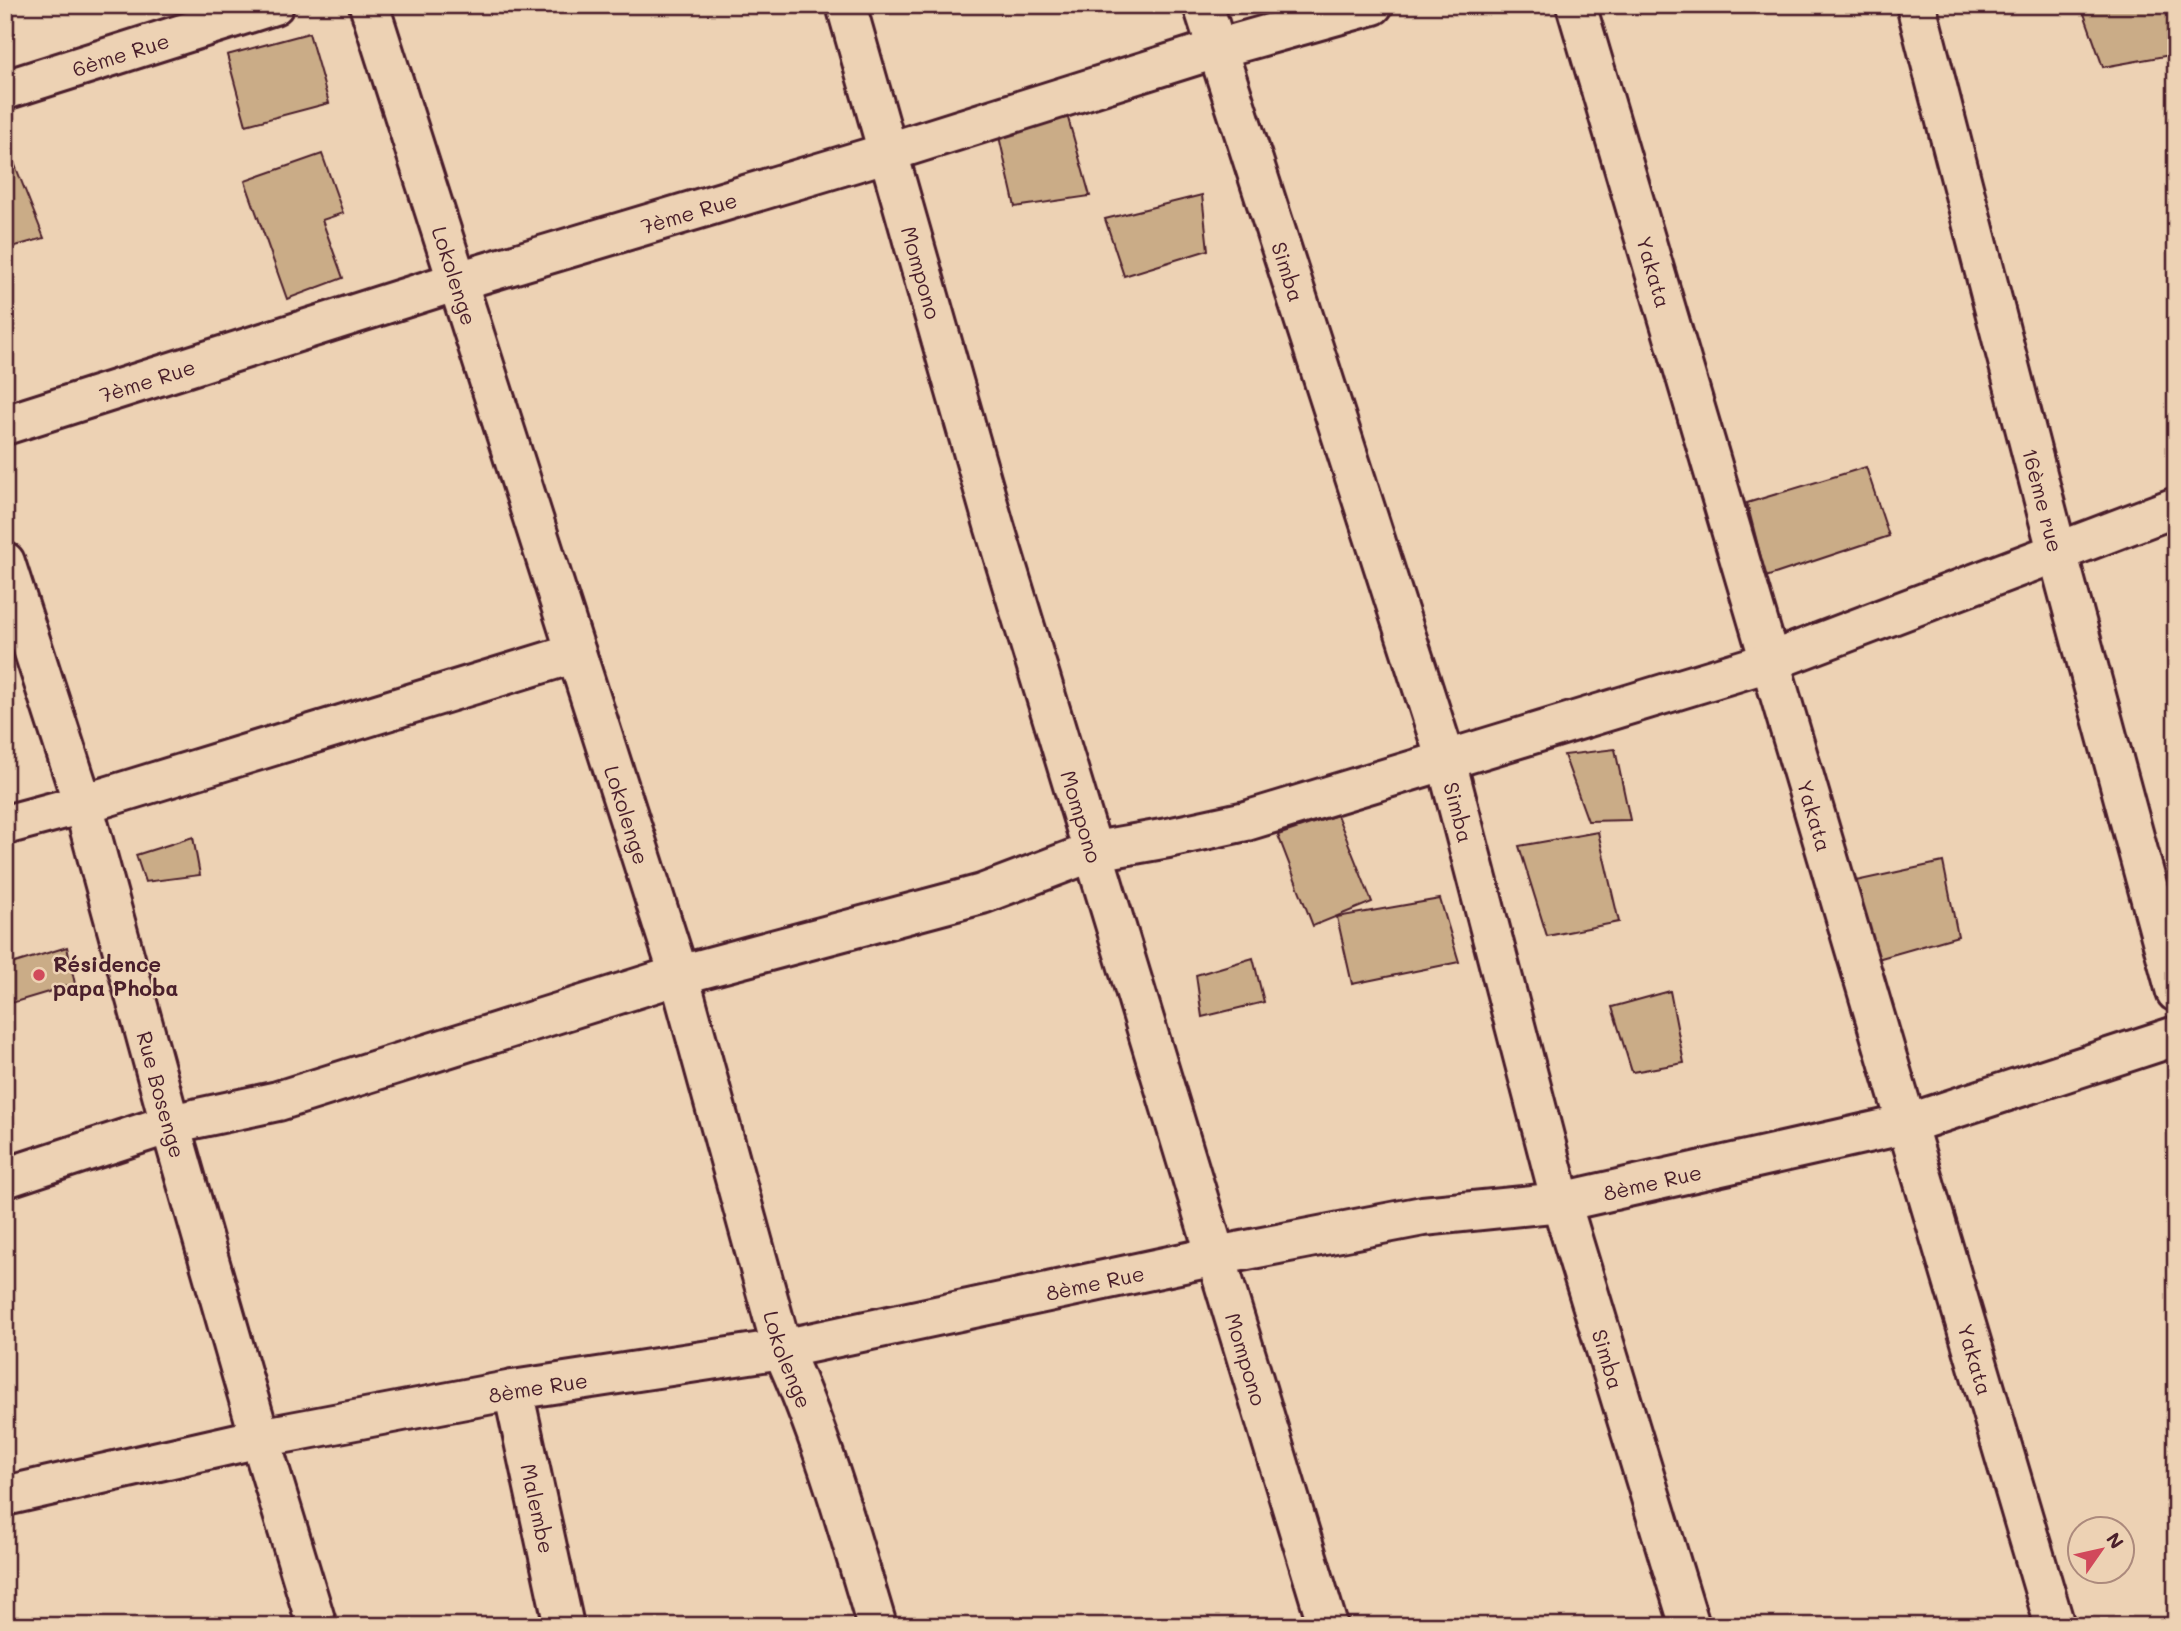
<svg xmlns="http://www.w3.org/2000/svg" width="2181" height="1631" font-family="Mali,sans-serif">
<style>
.building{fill:#caac87;stroke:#4a1f2b;stroke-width:2}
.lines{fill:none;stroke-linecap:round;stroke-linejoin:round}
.street-casing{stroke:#4a1f2b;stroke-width:44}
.secondary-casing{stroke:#4a1f2b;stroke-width:44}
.street{stroke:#edd2b4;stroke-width:38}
.secondary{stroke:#edd2b4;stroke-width:38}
.poi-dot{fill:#d1495b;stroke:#edd2b4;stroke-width:2.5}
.labels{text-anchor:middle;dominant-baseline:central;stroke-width:5;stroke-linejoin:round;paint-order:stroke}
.street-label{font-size:21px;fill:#4a1f2b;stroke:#edd2b4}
.poi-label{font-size:21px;font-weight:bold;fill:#4a1f2b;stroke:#edd2b4;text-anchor:start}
</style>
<rect width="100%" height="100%" fill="#edd2b4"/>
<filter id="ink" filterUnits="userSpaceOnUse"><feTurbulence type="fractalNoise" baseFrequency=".0143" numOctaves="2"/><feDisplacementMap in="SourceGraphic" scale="14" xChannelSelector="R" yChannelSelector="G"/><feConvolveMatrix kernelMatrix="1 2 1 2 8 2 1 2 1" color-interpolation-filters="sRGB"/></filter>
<g filter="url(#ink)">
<g class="building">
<path d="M 2081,5 L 2176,5 L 2176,54 L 2103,67 Z"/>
<path d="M 309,33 L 329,103 L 246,125 L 227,55 Z"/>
<path d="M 1066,111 L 1090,196 L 1015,207 L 998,132 Z"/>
<path d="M 5,140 L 44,238 L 5,249 Z"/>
<path d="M 322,154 L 343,213 L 322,220 L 343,278 L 287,299 L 245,181 Z"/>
<path d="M 1202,195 L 1208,250 L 1124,276 L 1105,219 Z"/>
<path d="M 1866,467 L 1889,536 L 1766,577 L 1747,503 Z"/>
<path d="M 1615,749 L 1630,820 L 1588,821 L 1564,755 Z"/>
<path d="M 1337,815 L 1372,902 L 1313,926 L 1278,835 Z"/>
<path d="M 1598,832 L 1619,922 L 1547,936 L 1519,846 Z"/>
<path d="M 193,837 L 200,875 L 145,882 L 136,855 Z"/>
<path d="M 1943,862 L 1958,936 L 1874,960 L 1856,881 Z"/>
<path d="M 1440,899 L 1459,962 L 1352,984 L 1337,917 Z"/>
<path d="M 67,947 L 75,984 L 5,1005 L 5,966 Z"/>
<path d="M 1253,958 L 1264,1002 L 1202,1017 L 1196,975 Z"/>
<path d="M 1670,991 L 1684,1063 L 1632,1072 L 1612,1007 Z"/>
</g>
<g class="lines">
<g class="street-casing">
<g id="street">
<path id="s1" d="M 369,5 L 679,975 L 782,1349 C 823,1438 849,1533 877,1626"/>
<path id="s2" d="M 1203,5 L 1446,760 L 1561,1202 L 1690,1626"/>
<path id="s3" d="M 1576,5 L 2055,1626"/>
<path id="s4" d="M 1916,5 L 2057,551 L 2176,992"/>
<path id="s5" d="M 5,90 L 274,5"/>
<path id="s6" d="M 5,425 L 458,281 L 889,152 L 1216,49 L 1373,5"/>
<path id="s7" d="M 5,562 L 83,804 L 170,1124 L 260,1438 L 317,1626"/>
<path d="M 5,825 L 83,804 L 576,653"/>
<path d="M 5,1178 L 170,1124 L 278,1101 L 679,975 L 982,894 L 1095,851 L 1168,838 L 1246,821 L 1769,662 L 2176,507"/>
<path id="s8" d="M 513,1390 L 564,1626"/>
<path id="s9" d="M 5,1496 L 260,1438 L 513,1390 L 782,1349 L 1216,1256 L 1423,1216 L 1561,1202 L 1907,1124 L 2176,1036"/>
</g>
</g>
<g class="secondary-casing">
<g id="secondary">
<path id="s10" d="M 846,5 L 994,525 L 1328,1626"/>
</g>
</g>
<use href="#street" class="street"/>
<use href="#secondary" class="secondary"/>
</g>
</g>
<circle class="poi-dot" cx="39" cy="975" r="7"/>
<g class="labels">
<g class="street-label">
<text stroke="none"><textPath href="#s5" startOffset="121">6ème Rue</textPath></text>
<text stroke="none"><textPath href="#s6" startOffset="716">7ème Rue</textPath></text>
<text stroke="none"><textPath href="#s2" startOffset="280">Simba</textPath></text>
<text stroke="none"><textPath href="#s3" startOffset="278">Yakata</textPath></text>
<text stroke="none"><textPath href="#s10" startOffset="278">Mompono</textPath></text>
<text stroke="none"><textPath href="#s1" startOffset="284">Lokolenge</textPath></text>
<text stroke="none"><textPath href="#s6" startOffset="149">7ème Rue</textPath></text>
<text stroke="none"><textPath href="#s4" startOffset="511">16ème rue</textPath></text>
<text stroke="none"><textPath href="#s2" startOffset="847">Simba</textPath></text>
<text stroke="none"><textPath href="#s1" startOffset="850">Lokolenge</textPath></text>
<text stroke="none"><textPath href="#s10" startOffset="845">Mompono</textPath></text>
<text stroke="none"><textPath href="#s3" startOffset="845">Yakata</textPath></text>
<text stroke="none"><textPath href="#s7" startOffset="555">Rue Bosenge</textPath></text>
<text stroke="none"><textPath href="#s9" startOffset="1678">8ème Rue</textPath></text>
<text stroke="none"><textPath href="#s9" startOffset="1111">8ème Rue</textPath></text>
<text stroke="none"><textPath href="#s1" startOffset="1418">Lokolenge</textPath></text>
<text stroke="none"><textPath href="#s2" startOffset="1414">Simba</textPath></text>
<text stroke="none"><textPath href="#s10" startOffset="1412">Mompono</textPath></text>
<text stroke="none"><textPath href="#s3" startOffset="1412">Yakata</textPath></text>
<text stroke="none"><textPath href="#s9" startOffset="544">8ème Rue</textPath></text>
<text stroke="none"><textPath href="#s8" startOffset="121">Malembe</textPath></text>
</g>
<g class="poi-label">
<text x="53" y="963">Résidence<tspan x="53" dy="24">papa Phoba</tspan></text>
</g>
</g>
<rect width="2181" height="1631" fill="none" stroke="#edd2b4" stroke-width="28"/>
<rect x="14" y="14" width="2153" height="1603" fill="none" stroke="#4a1f2b" stroke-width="2.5" filter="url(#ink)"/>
<g transform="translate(2101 1550) rotate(56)"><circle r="33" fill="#edd2b4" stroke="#ac8a7d" stroke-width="2"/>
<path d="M0-5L12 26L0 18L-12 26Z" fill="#d1495b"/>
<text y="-10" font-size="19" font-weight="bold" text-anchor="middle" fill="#4a1f2b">N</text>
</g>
</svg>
